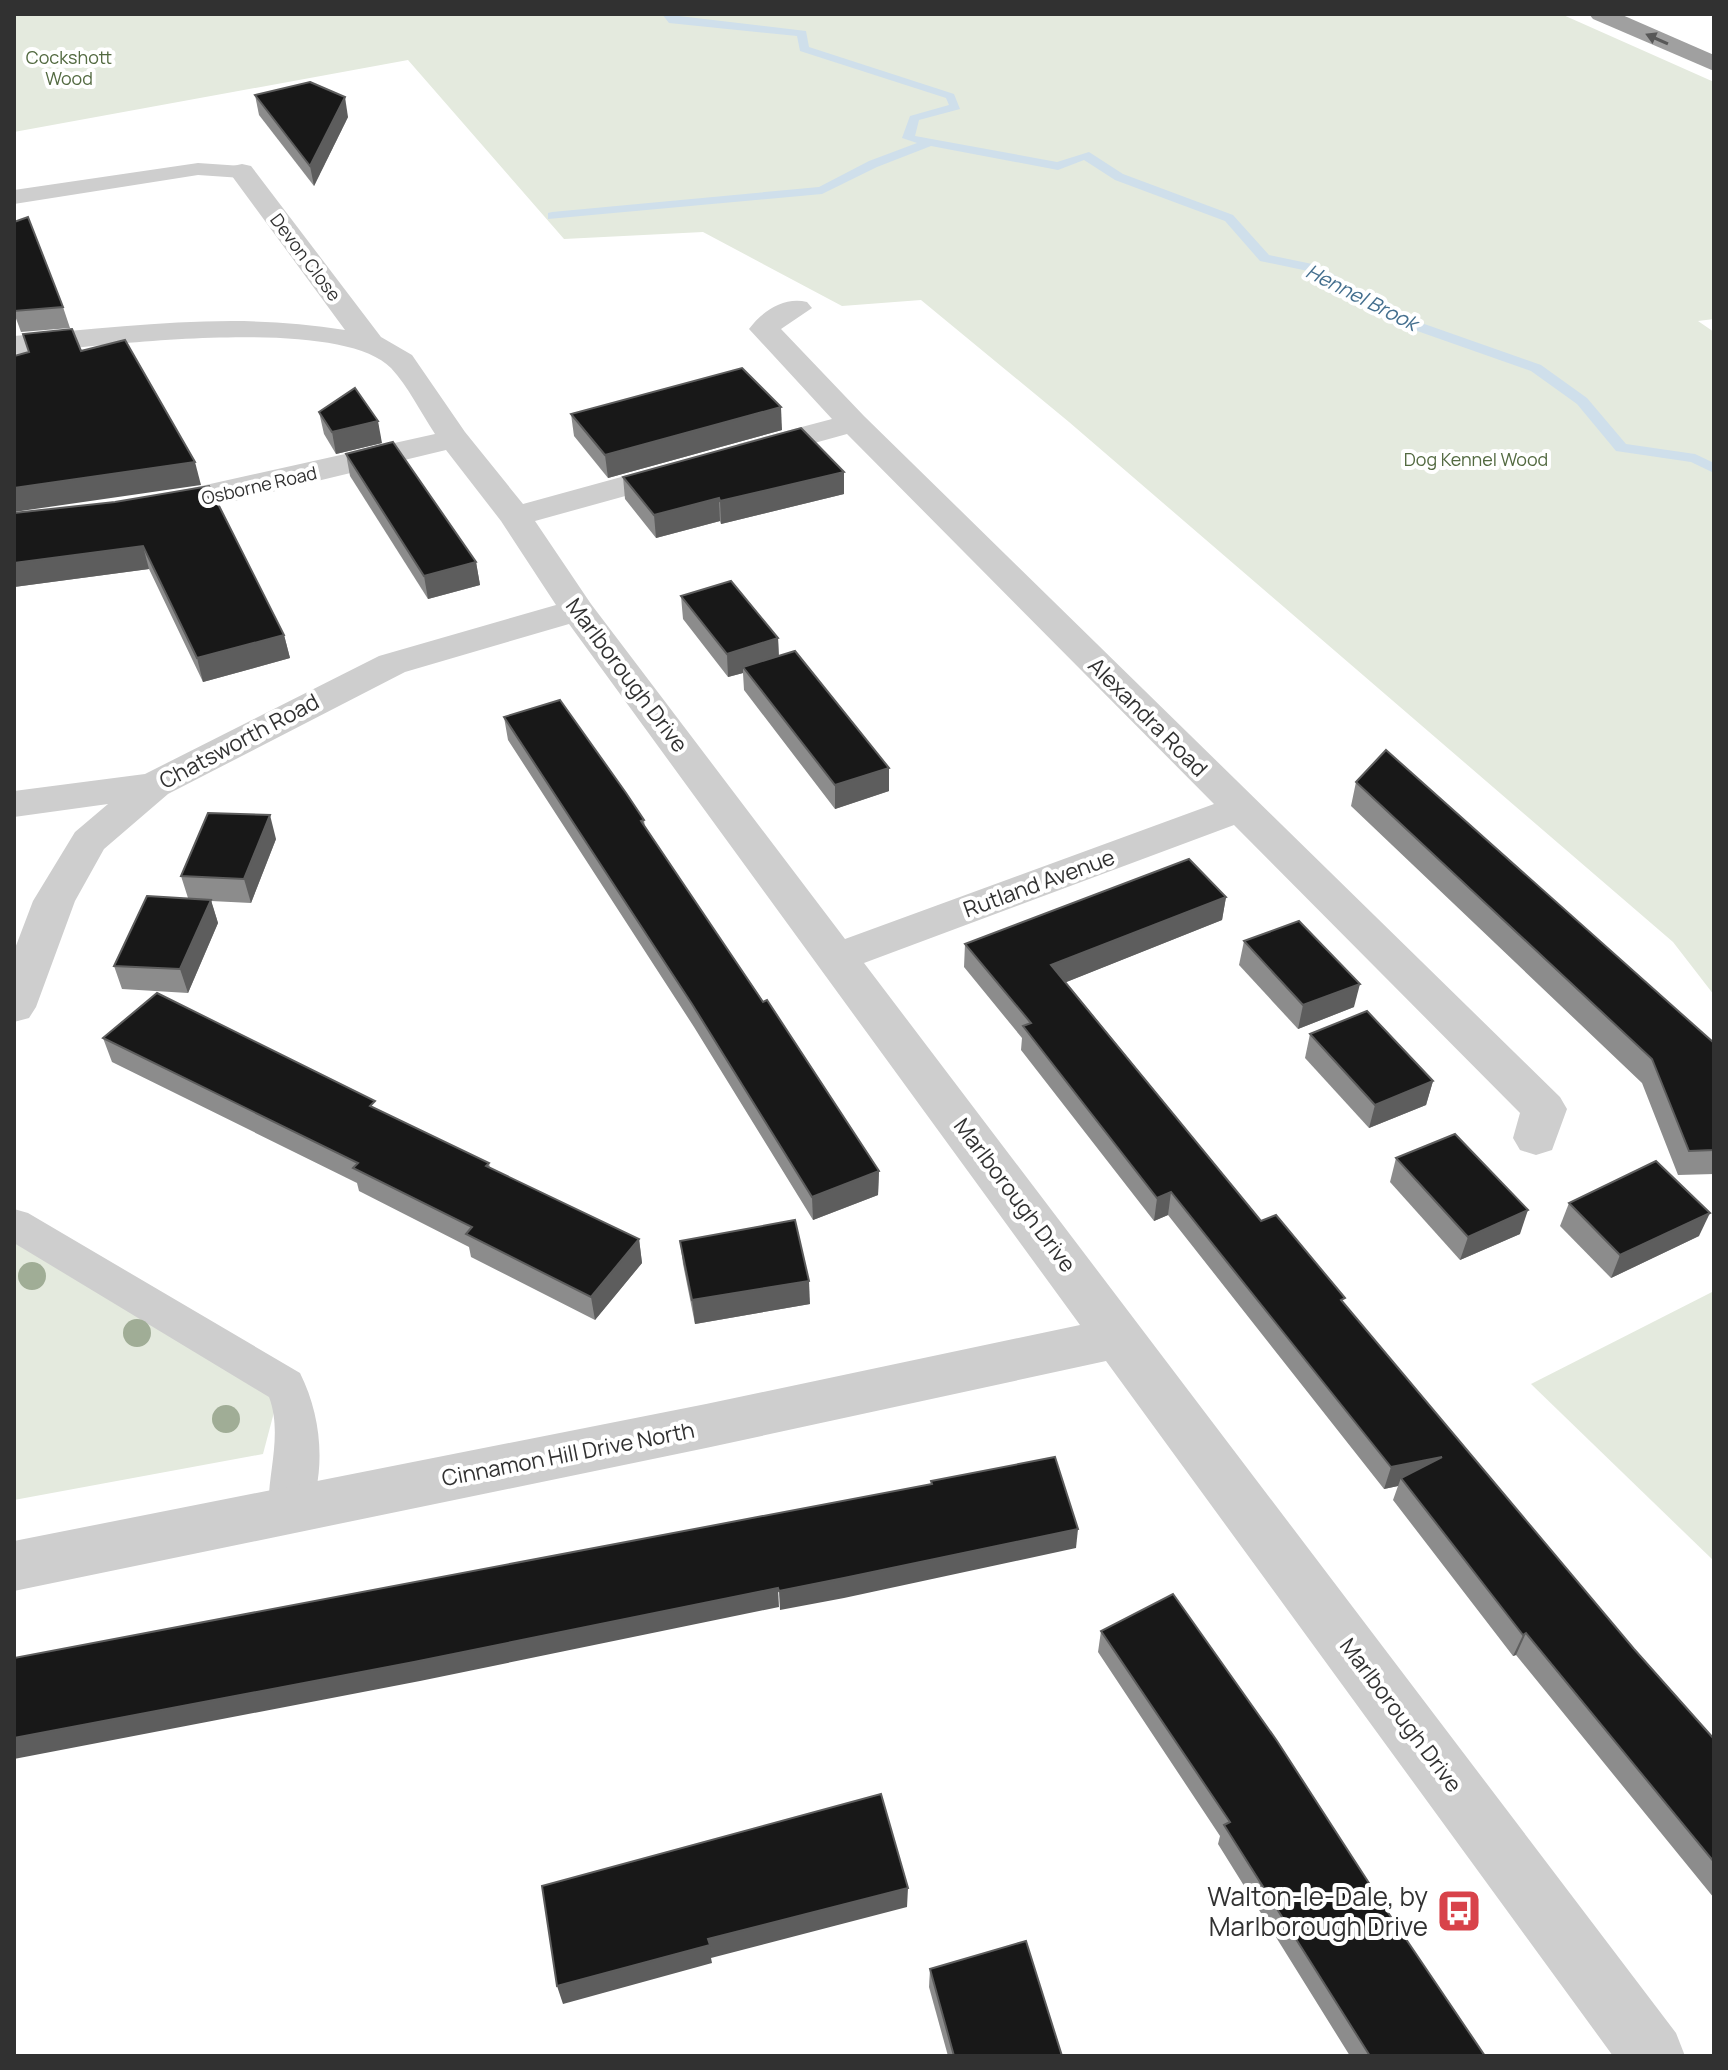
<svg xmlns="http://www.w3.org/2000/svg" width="1728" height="2070" font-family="Manrope,sans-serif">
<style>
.green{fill:#e4eade}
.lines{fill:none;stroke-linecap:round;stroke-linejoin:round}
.stream{fill:#cfdfeb;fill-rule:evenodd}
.service{fill:#cecece;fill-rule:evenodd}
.minor{fill:#cecece;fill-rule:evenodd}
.trunk{fill:#a0a0a0;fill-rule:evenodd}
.tree{fill:#a0ad96}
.wall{fill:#8c8c8c}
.shaded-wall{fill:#5d5d5d}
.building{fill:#181818;stroke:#5d5d5d;stroke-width:2}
.oneway{fill:#585858}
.labels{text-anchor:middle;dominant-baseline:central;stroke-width:8;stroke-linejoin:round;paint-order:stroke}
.far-park-label{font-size:18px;fill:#536a41;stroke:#fff}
.far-street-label{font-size:18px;fill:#313131;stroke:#fff}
.far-water-label{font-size:20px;font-style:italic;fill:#446f8e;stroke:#fff}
.street-label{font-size:22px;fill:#313131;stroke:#fff}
.near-poi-label{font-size:26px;fill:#313131;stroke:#fff;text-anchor:end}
</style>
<rect width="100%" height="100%" fill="#fff"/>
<g class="green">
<path d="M 14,14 L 1561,14 L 1714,82 L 1714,319 L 1698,321 L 1714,332 L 1714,995 L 1673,942 L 1069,422 L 921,300 L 842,306 L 703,232 L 564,239 L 408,60 L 14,132 Z"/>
<path d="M 14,1235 L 278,1397 L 263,1454 L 14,1500 Z"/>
<path d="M 1714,1291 L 1714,1561 L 1531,1384 Z"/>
</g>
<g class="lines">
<path class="stream" d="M 662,14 L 806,31 L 809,47 L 954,94 L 960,109 L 919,120 L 915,136 L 1057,162 L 1089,152 L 1123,174 L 1233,215 L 1269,255 L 1317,265 L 1413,320 L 1541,365 L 1587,398 L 1626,444 L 1695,454 L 1714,463 L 1714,473 L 1691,462 L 1616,451 L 1577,404 L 1531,371 L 1403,326 L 1308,271 L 1260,261 L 1225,221 L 1115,180 L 1084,160 L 1058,170 L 931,146 L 877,167 L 822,194 L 548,219 L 548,213 L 552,212 L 819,187 L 869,161 L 917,143 L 902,138 L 910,116 L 949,105 L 946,98 L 800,51 L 797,36 L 669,23 Z"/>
<g class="service">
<path d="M 198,163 L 242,166 L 253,172 L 242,178 L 198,175 L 14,204 L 14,190 Z"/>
<path d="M 14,1209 L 28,1213 L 300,1373 C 323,1419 327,1476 305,1524 L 289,1529 L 273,1524 C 259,1493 286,1442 269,1397 L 14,1243 Z"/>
</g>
<path class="minor" d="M 242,164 L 251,166 L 381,337 L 412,355 L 465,432 L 523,504 L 683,460 L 694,463 L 699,470 L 694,477 L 535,521 L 591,604 L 845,939 L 1214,804 L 847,434 L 749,461 L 738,458 L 733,451 L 738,444 L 832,419 L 749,329 C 762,311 785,296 807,302 L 812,308 L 781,329 L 864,416 L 1560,1097 L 1567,1109 L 1552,1150 L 1536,1155 L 1520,1150 L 1513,1138 L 1520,1113 L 1234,825 L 864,963 L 1676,2033 L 1685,2056 L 1613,2056 L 1106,1361 L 706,1448 L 14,1591 L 14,1541 L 706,1404 L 1080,1325 L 569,624 L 405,672 L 168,794 L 104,849 L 75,901 L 36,1007 L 29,1018 L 14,1022 L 14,951 L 33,901 L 75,832 L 108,804 L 14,817 L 14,791 L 145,774 L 379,656 L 556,605 L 501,521 L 446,450 L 222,504 L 155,516 L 143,513 L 138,506 L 143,499 L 435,434 C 421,413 408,386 391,368 C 337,313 91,347 14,354 L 14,336 C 127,327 232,311 345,330 L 229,172 L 233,166 Z"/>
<path class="trunk" d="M 1589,14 L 1620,14 L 1714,55 L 1714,71 L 1593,19 Z"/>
</g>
<g class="tree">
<circle cx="32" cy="1276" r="14"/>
<circle cx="137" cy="1333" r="14"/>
<circle cx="226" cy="1419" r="14"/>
</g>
<g class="wall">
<path d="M 255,95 L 348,117 L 314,186 L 259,115 Z"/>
<path d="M 14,222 L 63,307 L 70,328 L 21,332 L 14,313 Z"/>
<path d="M 319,412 L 382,443 L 336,454 L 324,434 Z"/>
<path d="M 571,414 L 782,430 L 608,478 L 574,436 Z"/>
<path d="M 346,454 L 476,562 L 480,585 L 428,599 L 350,476 Z"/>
<path d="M 844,472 L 844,494 L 721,524 L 720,521 L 656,538 L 625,499 L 623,477 Z"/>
<path d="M 115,502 L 284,635 L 290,658 L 203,682 L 149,569 L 14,587 L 14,513 Z"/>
<path d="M 681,596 L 778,638 L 779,656 L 889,791 L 835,809 L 744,690 L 743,673 L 728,677 L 683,619 Z"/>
<path d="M 504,717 L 644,820 L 645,828 L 879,1171 L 878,1195 L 813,1220 L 694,1027 L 508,740 Z"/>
<path d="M 1356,782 L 1714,1043 L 1714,1174 L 1678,1175 L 1642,1083 L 1351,806 Z"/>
<path d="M 276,839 L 251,903 L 211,901 L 218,923 L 188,993 L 122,989 L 114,966 L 188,898 L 181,876 Z"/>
<path d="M 1226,897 L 1222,920 L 1066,982 L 1261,1221 L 1343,1303 L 1634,1649 L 1714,1739 L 1714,1898 L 1516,1655 L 1513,1656 L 1393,1500 L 1398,1486 L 1384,1489 L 1168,1215 L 1154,1221 L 1021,1050 L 1022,1038 L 964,967 L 965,944 Z"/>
<path d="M 1244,941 L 1354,1007 L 1298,1029 L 1239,965 Z"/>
<path d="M 1310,1034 L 1433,1081 L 1426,1105 L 1369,1128 L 1305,1058 Z"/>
<path d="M 103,1038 L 377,1109 L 489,1163 L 490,1168 L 639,1239 L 642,1263 L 595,1320 L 471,1257 L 469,1247 L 359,1191 L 357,1183 L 112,1062 Z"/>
<path d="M 1396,1158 L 1520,1234 L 1460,1260 L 1390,1182 Z"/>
<path d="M 1569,1203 L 1699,1236 L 1611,1278 L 1560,1226 Z"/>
<path d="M 680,1241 L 810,1304 L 695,1324 L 683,1264 Z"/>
<path d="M 1101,1631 L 1389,1914 L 1485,2056 L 1350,2056 L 1218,1844 L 1220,1836 L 1098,1652 Z"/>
<path d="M 930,1969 L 1062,2056 L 948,2056 L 929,1987 Z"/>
</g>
<g class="shaded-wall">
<path d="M 345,97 L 348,117 L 314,186 L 310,166 Z"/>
<path d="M 781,407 L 782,430 L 608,478 L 605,455 Z"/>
<path d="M 378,421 L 382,443 L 336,454 L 332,432 Z"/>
<path d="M 195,462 L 201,485 L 14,512 L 14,488 Z"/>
<path d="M 844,472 L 844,494 L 721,524 L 720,501 Z"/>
<path d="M 719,498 L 720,521 L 656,538 L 654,515 Z"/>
<path d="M 143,546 L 149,569 L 14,587 L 14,563 Z"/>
<path d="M 476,562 L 480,585 L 428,599 L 424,576 Z"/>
<path d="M 284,635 L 290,658 L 203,682 L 197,658 Z"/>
<path d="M 778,638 L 779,662 L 743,667 L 743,673 L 728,677 L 727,654 Z"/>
<path d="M 889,768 L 889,791 L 835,809 L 835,785 Z"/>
<path d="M 270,815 L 276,839 L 251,903 L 244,879 Z"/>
<path d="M 1226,897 L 1222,920 L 1049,989 L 1051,965 Z"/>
<path d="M 211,900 L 218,923 L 188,993 L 180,969 Z"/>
<path d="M 1360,984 L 1354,1007 L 1298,1029 L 1303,1005 Z"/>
<path d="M 1433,1081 L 1426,1105 L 1369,1128 L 1375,1105 Z"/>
<path d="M 879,1171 L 878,1195 L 813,1220 L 812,1197 Z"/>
<path d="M 1171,1192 L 1168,1215 L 1154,1221 L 1157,1198 Z"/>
<path d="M 1528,1210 L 1520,1234 L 1460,1260 L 1468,1237 Z"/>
<path d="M 1710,1213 L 1699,1236 L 1611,1278 L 1620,1255 Z"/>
<path d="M 639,1239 L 642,1263 L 595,1320 L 591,1297 Z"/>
<path d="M 809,1281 L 810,1304 L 695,1324 L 692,1300 Z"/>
<path d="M 1442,1457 L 1401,1478 L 1398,1486 L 1384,1489 L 1391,1467 Z"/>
<path d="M 1078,1529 L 1076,1548 L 844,1598 L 780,1610 L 779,1591 Z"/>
<path d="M 778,1588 L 779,1607 L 420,1681 L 14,1759 L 14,1738 Z"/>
<path d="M 1526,1633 L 1516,1655 L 1513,1656 L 1523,1635 Z"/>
<path d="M 908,1888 L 907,1907 L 711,1958 L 712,1963 L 563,2004 L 557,1986 L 708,1939 Z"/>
</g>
<g class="building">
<path d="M 310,82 L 345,97 L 310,166 L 255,95 Z"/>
<path d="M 28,217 L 63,307 L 14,311 L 14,222 Z"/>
<path d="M 72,329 L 81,351 L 125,340 L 195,462 L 14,488 L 14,356 L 29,352 L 23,334 Z"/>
<path d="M 742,368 L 781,407 L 605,455 L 571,414 Z"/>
<path d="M 355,388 L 378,421 L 332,432 L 319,412 Z"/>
<path d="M 801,428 L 844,472 L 720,501 L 719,498 L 654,515 L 623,477 Z"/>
<path d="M 393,442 L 476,562 L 424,576 L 346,454 Z"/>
<path d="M 209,486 L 284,635 L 197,658 L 143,546 L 14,563 L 14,513 L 115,502 Z"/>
<path d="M 731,581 L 778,638 L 727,654 L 681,596 Z"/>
<path d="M 795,651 L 889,768 L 835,785 L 743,667 Z"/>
<path d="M 560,700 L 626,793 L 644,820 L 641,821 L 763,1002 L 767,1000 L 879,1171 L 812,1197 L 692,1004 L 504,717 Z"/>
<path d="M 1386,750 L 1714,1043 L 1714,1150 L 1689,1151 L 1652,1059 L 1356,782 Z"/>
<path d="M 208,813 L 270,815 L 244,879 L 181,876 Z"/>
<path d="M 1189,859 L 1226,897 L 1051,965 L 1261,1221 L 1276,1215 L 1345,1298 L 1341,1300 L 1634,1649 L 1714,1739 L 1714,1862 L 1526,1633 L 1523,1635 L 1401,1478 L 1442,1457 L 1391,1467 L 1171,1192 L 1157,1198 L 1023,1026 L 1031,1023 L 965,944 Z"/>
<path d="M 147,896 L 211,900 L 180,969 L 114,966 Z"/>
<path d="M 1299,921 L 1360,984 L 1303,1005 L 1244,941 Z"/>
<path d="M 157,993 L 375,1101 L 370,1106 L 489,1163 L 486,1166 L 639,1239 L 591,1297 L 466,1234 L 472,1227 L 353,1168 L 358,1163 L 103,1038 Z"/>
<path d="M 1367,1011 L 1433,1081 L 1375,1105 L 1310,1034 Z"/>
<path d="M 1455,1134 L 1528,1210 L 1468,1237 L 1396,1158 Z"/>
<path d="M 1656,1161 L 1710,1213 L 1620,1255 L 1569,1203 Z"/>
<path d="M 795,1220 L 809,1281 L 692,1300 L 680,1241 Z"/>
<path d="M 1055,1457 L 1078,1529 L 844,1578 L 779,1591 L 778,1588 L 414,1662 L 14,1738 L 14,1658 L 932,1484 L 931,1481 Z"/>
<path d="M 1173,1594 L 1277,1741 L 1389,1914 L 1485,2056 L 1370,2056 L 1224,1825 L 1230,1822 L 1101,1631 Z"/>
<path d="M 881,1794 L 908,1888 L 708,1939 L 710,1945 L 557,1986 L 542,1886 Z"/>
<path d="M 1026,1941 L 1062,2056 L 954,2056 L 930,1969 Z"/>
</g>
<defs><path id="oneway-solid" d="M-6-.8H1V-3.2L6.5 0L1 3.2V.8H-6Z" transform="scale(2)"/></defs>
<use class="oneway" href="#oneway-solid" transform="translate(1657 39) rotate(-156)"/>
<defs>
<g id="bus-square" transform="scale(2.3)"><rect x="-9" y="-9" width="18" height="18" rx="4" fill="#d8434a" stroke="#fff"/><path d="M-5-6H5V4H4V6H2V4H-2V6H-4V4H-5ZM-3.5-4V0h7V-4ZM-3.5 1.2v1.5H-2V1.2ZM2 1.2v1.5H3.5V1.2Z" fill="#fff"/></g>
</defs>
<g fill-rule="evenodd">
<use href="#bus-square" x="1459" y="1911"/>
</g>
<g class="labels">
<g class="far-park-label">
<text x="69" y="57">Cockshott<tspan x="69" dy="21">Wood</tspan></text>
<text x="1476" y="459">Dog Kennel Wood</text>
</g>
<g class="far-street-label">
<text transform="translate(306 257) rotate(53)">Devon Close</text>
<text transform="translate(259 485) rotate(-13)">Osborne Road</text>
</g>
<g class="far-water-label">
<text transform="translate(1362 297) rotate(27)">Hennel Brook</text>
</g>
<g class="street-label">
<text transform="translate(627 675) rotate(53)">Marlborough Drive</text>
<text transform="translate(1148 717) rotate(45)">Alexandra Road</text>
<text transform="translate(239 741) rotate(-28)">Chatsworth Road</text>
<text transform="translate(1039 883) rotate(-20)">Rutland Avenue</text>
<text transform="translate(1015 1195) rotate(53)">Marlborough Drive</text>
<text transform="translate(568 1454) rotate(-11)">Cinnamon Hill Drive North</text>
<text transform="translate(1401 1715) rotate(53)">Marlborough Drive</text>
</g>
<g class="near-poi-label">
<text x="1428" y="1896">Walton-le-Dale, by<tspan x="1428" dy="30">Marlborough Drive</tspan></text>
</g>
</g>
<rect width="1728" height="2070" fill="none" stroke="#313131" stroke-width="32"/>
</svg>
